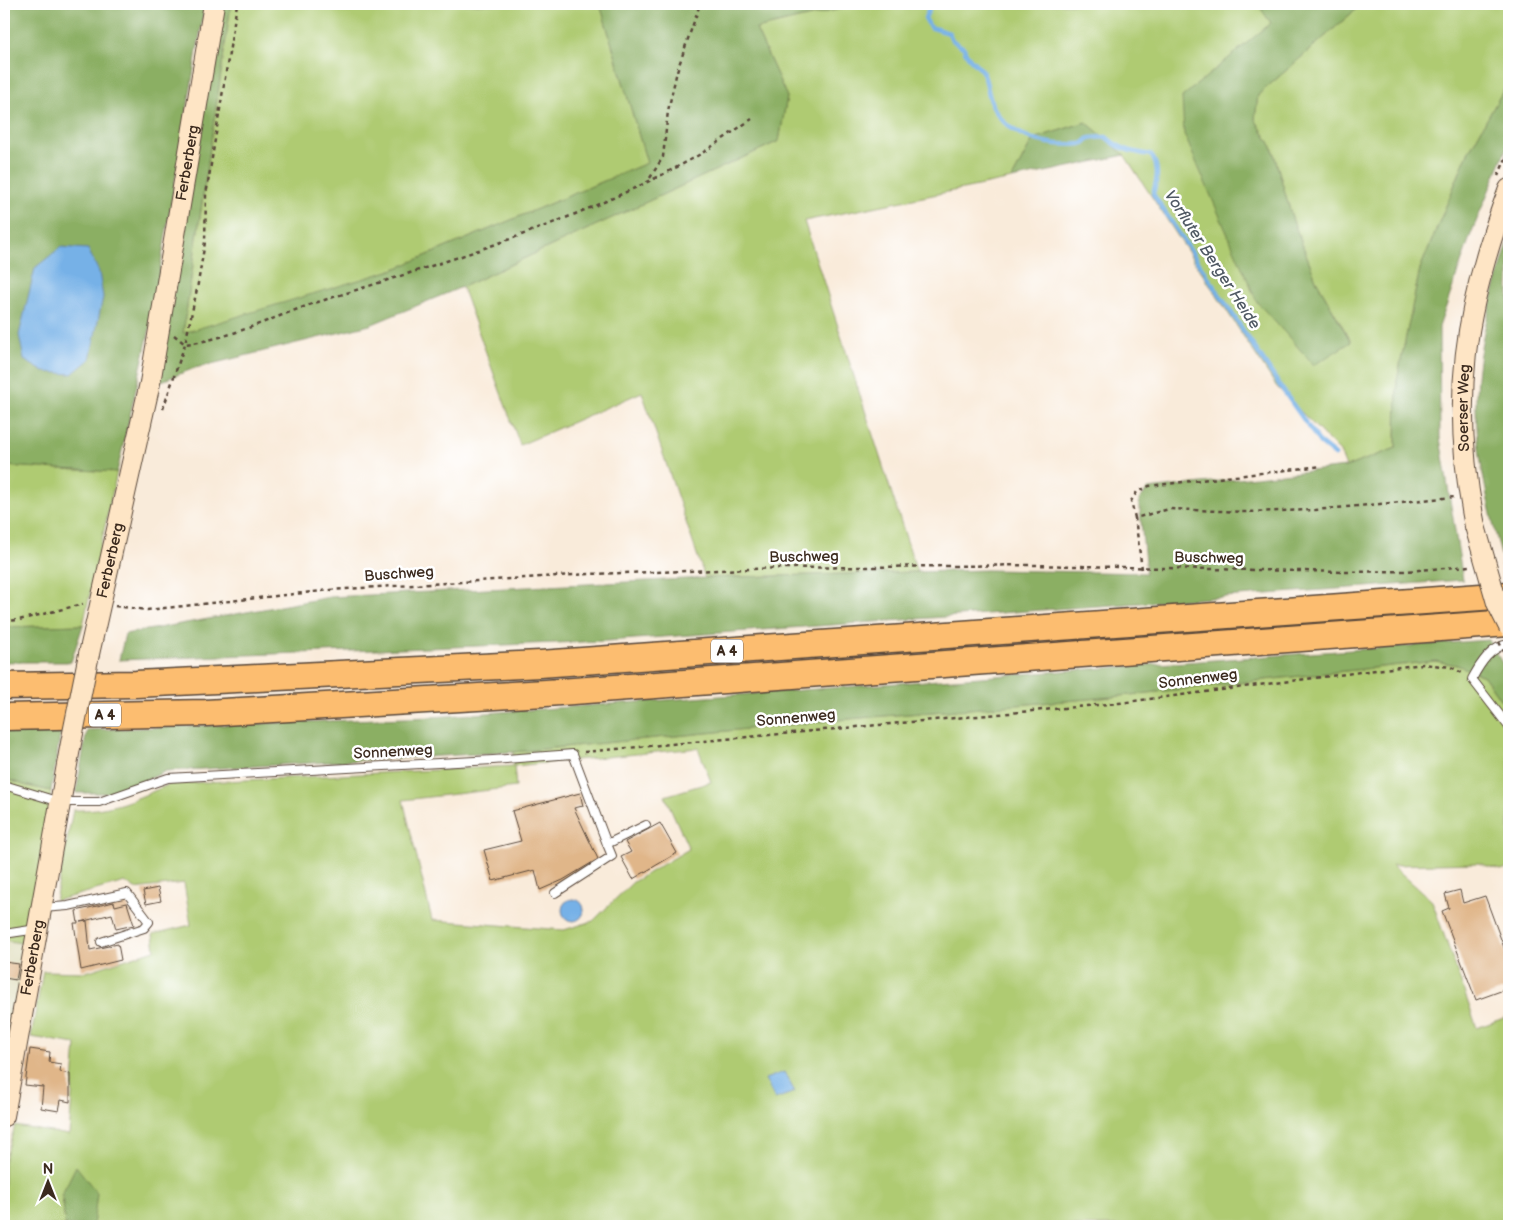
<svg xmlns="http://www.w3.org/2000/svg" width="1513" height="1230" font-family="'Balsamiq Sans',sans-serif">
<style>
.built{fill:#dfddbb}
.green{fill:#afcb72;stroke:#757a48;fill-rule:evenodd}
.forest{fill:#8baf64;stroke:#636c41}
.water{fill:#76b1e7;stroke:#586e82}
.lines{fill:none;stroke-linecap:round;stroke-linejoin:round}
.stream{stroke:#76b1e7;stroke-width:4.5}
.building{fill:#e0b689}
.lane-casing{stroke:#58473a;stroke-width:10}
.secondary-casing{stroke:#58473a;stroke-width:22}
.highway-casing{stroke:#58473a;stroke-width:29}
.path{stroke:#58473a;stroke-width:2.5;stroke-dasharray:4 4;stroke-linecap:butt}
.lane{stroke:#fff;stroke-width:8}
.secondary{stroke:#fee5c5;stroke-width:20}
.highway{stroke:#fcbd6f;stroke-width:26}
.secondary-bridge-casing{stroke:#58473a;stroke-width:22;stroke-linecap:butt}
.path-bridge{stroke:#58473a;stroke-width:2.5;stroke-dasharray:4 4;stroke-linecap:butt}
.secondary-bridge{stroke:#fee5c5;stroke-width:20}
.labels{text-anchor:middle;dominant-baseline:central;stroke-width:5;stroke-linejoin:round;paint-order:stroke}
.shield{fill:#fff;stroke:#766a62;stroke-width:1}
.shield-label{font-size:14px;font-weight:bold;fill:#3b2a1e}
.street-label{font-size:15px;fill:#3b2a1e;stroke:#fff}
.water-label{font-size:16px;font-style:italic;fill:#505964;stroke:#fff}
</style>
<rect width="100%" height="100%" fill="#fff"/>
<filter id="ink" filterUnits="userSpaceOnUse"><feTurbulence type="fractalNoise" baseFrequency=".02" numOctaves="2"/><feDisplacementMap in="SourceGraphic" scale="10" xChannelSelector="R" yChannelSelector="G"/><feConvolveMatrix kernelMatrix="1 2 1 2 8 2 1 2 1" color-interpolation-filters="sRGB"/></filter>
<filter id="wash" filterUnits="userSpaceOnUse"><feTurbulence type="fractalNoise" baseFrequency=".0096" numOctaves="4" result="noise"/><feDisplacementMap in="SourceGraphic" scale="20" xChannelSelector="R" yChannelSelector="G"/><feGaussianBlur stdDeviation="1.12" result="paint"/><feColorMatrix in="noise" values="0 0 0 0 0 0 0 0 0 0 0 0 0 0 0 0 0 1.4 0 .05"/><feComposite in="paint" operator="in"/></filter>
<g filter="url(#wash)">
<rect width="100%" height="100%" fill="#f9ebda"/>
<path class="built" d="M 4,940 L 32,945 L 13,1046 L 4,1045 Z"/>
<g class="green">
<path d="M 231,4 L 600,4 L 647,163 L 392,270 L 183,334 Z"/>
<path d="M 861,4 L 1270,4 L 1261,9 L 1272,23 L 1182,97 L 1351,341 L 1317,282 L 1293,221 L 1272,147 L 1255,119 L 1258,95 L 1362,4 L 1509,4 L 1509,80 L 1467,155 L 1420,269 L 1397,380 L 1396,448 L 1346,467 L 1340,452 L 1277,387 L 1125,156 L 1086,122 L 1033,139 L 1012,179 L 804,221 L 917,572 L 705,578 L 642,392 L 520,445 L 462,287 L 779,141 L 787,97 L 756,29 Z"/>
<path d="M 4,466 L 117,472 L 83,625 L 4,627 Z"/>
<path d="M 1436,661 L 1457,665 L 1484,676 L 1509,712 L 1509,868 L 1500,870 L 1478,863 L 1392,865 L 1432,901 L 1477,1028 L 1509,1016 L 1509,1226 L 93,1226 L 93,1223 L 62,1194 L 65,1226 L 4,1226 L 4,1162 L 15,1126 L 69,1135 L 76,1044 L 31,1037 L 43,971 L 86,972 L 155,950 L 153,934 L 191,925 L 184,883 L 135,889 L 125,882 L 55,901 L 73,810 C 113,811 135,799 170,784 L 513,766 L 513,752 L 848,719 L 1112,697 ZM 698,748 L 711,782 L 665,796 L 689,849 L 633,882 L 593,921 L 564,930 L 432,920 L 403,800 L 516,787 L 514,766 Z"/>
<path d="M 4,778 L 24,785 L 51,791 L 32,945 L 4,940 Z"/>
</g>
<g class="forest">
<path d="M 4,4 L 205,4 L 150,328 L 117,472 L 4,466 Z"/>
<path d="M 219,4 L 231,4 L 183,333 L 392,270 L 647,163 L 600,4 L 861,4 L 756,29 L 787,97 L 779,141 L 462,287 L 370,325 L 195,368 L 154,384 Z"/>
<path d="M 1270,4 L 1362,4 L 1258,95 L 1255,119 L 1272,147 L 1293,221 L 1317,282 L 1351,342 L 1314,365 L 1257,302 L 1184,134 L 1182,97 L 1271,23 L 1261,9 Z"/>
<path d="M 1509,80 L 1509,142 L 1471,234 L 1439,327 L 1440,438 L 1463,580 L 607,641 L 119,660 L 125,634 L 330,597 L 705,578 L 987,570 L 1146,573 L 1139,500 L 1148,489 L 1346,467 L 1396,448 L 1397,380 L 1420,269 L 1467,155 Z"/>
<path d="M 1086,122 L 1125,155 L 1012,179 L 1033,139 Z"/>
<path d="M 1509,240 L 1509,575 L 1506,575 C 1492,519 1477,464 1476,407 C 1475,350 1493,293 1509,240 Z"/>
<path d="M 83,625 L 71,662 L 4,662 L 4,627 Z"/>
<path d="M 1489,640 L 1509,675 L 1509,712 L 1484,676 L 1457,665 L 1435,661 L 1112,697 L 848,719 L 513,752 L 166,771 L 119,793 L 76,793 L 87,730 L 432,717 Z"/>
<path d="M 61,730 L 51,791 L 24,785 L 4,778 L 4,731 Z"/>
<path d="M 76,1166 L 97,1193 L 93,1226 L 65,1226 L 62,1194 Z"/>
</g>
<g class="water">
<path d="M 61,247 L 88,249 L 99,272 L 103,297 L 90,359 L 72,374 L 44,372 L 24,360 L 19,335 L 35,268 Z"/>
<circle cx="573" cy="910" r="11"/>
<path d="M 784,1072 L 795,1092 L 775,1099 L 765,1079 Z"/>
</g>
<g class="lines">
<path class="stream" d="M 929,4 L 930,7 L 925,18 L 930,27 L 949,33 L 952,40 L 964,48 C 967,61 979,63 984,75 C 988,85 988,98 994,108 C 1009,138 1049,147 1081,144 C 1086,143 1086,139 1090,138 C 1095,137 1101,138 1106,137 C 1120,150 1133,152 1151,155 C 1160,167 1157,180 1153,194 L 1280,386 L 1320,443 L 1335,455"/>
</g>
<g id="blocks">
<g class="building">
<path d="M 580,793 L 583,806 L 574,808 L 598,859 L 563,880 L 540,890 L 535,870 L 493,881 L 484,850 L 521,841 L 512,811 Z"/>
<path d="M 660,823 L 677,853 L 633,879 L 621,857 L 631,852 L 625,842 Z"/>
<path d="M 158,888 L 161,901 L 146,904 L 143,891 Z"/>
<path d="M 1460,890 L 1463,903 L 1485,896 L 1509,961 L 1509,988 L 1476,1000 L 1442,911 L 1449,908 L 1445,894 Z"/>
<path d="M 114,902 L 115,906 L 127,903 L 134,925 L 116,929 L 112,914 L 80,922 L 87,921 L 90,950 L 118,944 L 121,960 L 81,970 L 74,923 L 78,923 L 76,911 Z"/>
<path d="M 4,962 L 19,964 L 16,980 L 4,978 Z"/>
<path d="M 30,1049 L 50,1052 L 49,1062 L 61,1064 L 60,1072 L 70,1074 L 70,1102 L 61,1100 L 59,1111 L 41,1108 L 43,1087 L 25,1085 Z"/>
</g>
</g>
</g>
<g filter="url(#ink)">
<use href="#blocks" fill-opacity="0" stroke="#58473a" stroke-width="1"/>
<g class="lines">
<g class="lane-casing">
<g id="lane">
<path d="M 1509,644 C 1491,646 1480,664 1472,679 L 1509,727"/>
<path d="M 4,785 L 60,802 L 99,802 L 168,778 L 493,760 L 573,754 L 607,844 L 646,825"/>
<path d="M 555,893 L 612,856 L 607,844"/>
<path d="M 43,908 L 68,906 L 127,893 L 149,922 L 144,928 L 101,942"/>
<path d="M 4,934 L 37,929"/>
</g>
</g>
<g class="secondary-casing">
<g id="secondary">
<path id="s1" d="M 1475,526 C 1450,401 1464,307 1509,189"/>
<path id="s2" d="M 89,654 L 150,383 L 214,4"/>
<path id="s3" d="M 4,1116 L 70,748"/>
</g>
</g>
<g class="highway-casing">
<g id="highway">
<path d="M 4,686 L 136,684 L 540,664 L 1509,595"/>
<path d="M 4,717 L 206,713 L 546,693 L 1509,623"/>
</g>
</g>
<g class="path">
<path d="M 1498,176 L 1509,152"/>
<path d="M 650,178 L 663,157 L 668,111 L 677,71 L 700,4"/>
<path d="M 174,335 L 185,344 C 231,339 275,316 318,302 C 445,262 575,223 692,159 C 713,147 732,132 752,119"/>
<path d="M 163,409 L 185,344 L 197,289 L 205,242 L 206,195 L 237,4"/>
<path d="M 1135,518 L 1131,501 L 1137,492 L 1149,486 L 1322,466"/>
<path d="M 1503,562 L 1509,561"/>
<path d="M 1142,569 L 1135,518 L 1169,509 L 1245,512 L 1315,510 L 1455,497"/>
<path d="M 115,606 L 147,610 L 331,590 L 589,574 L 785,568 L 1032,565 L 1345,572 L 1406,571 L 1470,566"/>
<path d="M 4,621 L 19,620 L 83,604"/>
<path d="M 584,752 L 1119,703 L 1423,664 L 1451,667 L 1464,674"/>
</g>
<use href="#lane" class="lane"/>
<use href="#secondary" class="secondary"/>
<use href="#highway" class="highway"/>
<g class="secondary-bridge-casing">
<g id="secondary-bridge">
<path d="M 1475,526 L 1497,603 L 1509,627"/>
<path d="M 70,748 L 89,654"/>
</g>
</g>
<path class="path-bridge" d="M 1499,642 L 1509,661"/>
<use href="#secondary-bridge" class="secondary-bridge"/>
</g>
</g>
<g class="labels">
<g class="shield">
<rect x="711" y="639.5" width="32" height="23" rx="4"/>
<rect x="89" y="703.5" width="32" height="23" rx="4"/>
</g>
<g class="shield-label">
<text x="727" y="651">A 4</text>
<text x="105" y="715">A 4</text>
</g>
<g class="street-label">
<text stroke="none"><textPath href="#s2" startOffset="501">Ferberberg</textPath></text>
<text stroke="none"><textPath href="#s1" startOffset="119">Soerser Weg</textPath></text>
<text transform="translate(804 557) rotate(-1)">Buschweg</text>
<text transform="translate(1209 558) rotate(1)">Buschweg</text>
<text stroke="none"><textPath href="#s2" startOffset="96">Ferberberg</textPath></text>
<text transform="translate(399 574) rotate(-4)">Buschweg</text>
<text transform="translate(1198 679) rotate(-7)">Sonnenweg</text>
<text transform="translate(796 718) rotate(-5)">Sonnenweg</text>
<text transform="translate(393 752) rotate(-3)">Sonnenweg</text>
<text stroke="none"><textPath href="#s3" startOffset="161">Ferberberg</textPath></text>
</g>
<g class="water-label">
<text transform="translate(1212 260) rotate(57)">Vorfluter Berger Heide</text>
</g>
</g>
<rect width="1513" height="1230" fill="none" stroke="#fff" stroke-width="20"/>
<g transform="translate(48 1182)" stroke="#ffffff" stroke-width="4" paint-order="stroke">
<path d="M0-4L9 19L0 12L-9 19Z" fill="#3b2a1e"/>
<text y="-8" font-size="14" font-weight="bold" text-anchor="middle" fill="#3b2a1e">N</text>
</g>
</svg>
